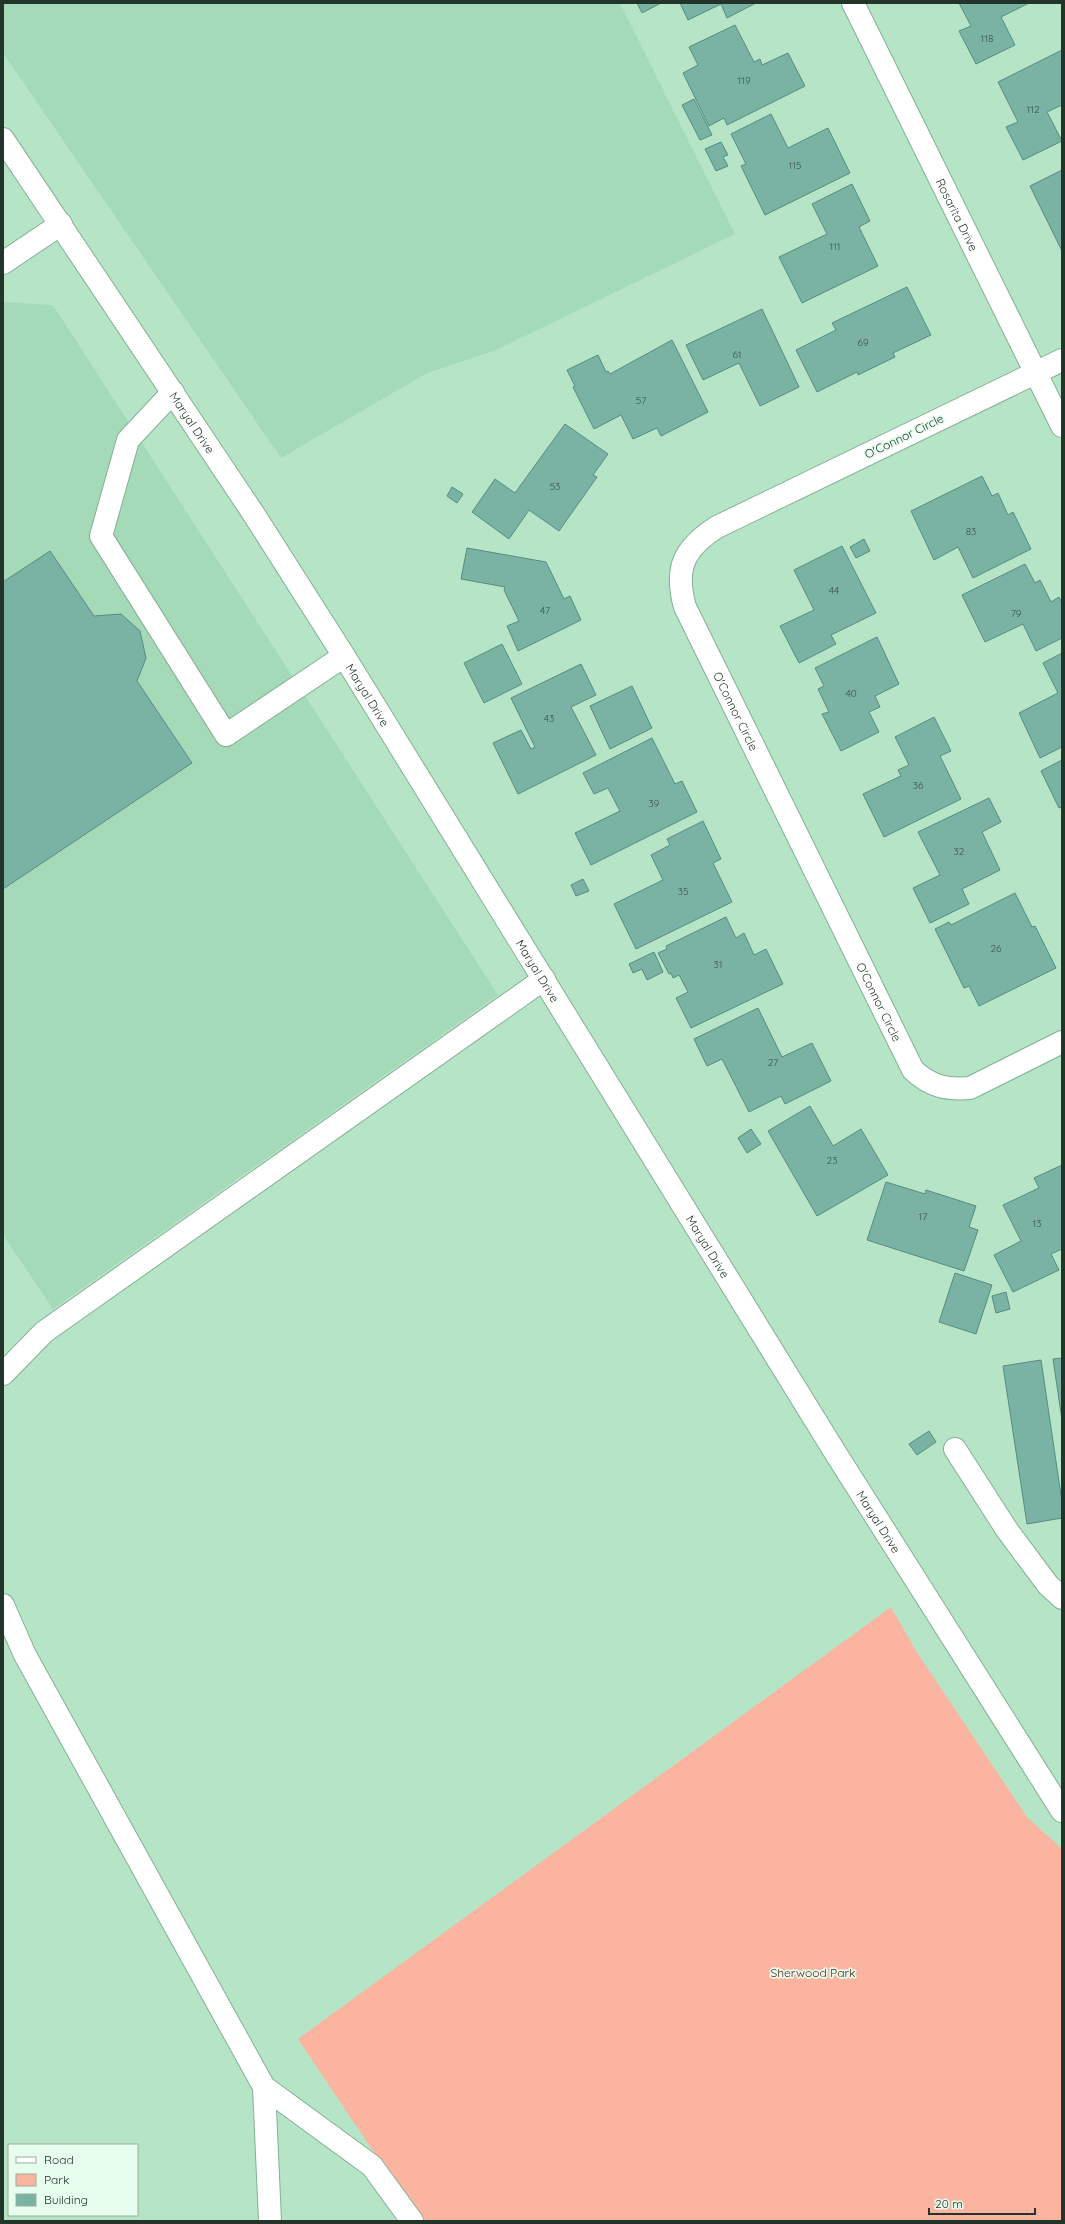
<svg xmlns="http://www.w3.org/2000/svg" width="1065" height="2224" font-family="Quicksand,sans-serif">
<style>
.built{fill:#a5dab9}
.green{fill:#fab49f}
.building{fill:#7ab2a4;stroke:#558c7f}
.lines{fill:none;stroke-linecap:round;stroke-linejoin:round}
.minor-casing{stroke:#84b095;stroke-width:24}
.minor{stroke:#fff;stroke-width:22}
.labels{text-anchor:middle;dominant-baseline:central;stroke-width:3.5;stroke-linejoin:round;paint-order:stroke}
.number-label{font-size:10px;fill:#395448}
.street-label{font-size:12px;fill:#23352a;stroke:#e7feef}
.park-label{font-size:12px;fill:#511d0d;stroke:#e7feef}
</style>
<rect width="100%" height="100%" fill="#b6e4c7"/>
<g class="built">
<path d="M 3,3 L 620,3 L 735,234 L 496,350 L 427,373 L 281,458 L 3,53 Z"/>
<path d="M 3,302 L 53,305 L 498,995 L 53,1309 L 3,1235 Z"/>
</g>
<path class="green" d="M 891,1607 L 916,1651 L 1027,1817 L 1062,1849 L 1062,2221 L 420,2221 L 298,2039 Z"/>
<g class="building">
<path d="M 637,3 L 661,3 L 642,13 Z"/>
<path d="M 680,3 L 756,3 L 727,18 L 721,4 L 688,20 Z"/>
<path d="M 959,3 L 1029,3 L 1001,17 L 1015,45 L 976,64 L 959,31 L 971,26 Z"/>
<path d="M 735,25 L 754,62 L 760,59 L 762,65 L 788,53 L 805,86 L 727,125 L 724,118 L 709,126 L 683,73 L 698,65 L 689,47 Z"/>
<path d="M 1062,50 L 1062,105 L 1047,112 L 1062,141 L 1023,160 L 1006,127 L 1018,122 L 998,82 Z"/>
<path d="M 694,99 L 712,135 L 700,140 L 682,105 Z"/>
<path d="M 771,114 L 788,148 L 828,128 L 850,173 L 765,215 L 741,166 L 746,164 L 731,134 Z"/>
<path d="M 721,142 L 728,155 L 723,157 L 728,166 L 716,171 L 705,149 Z"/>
<path d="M 1062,170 L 1062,251 L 1030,186 Z"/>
<path d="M 852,184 L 870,221 L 859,227 L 878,266 L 802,303 L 779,257 L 827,234 L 812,204 Z"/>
<path d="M 907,287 L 931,335 L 893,353 L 895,357 L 858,375 L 857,372 L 817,392 L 796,350 L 836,330 L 832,323 Z"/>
<path d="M 762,309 L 799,387 L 760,406 L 739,363 L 703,380 L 686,345 Z"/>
<path d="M 672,340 L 708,412 L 661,436 L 657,428 L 633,439 L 621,415 L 594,429 L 573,387 L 575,386 L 567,370 L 598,355 L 606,372 L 608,371 L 610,374 Z"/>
<path d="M 565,424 L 608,454 L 593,475 L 597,477 L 559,531 L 529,510 L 509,539 L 472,512 L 495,479 L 515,493 Z"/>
<path d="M 982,476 L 992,496 L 998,493 L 1008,515 L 1013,512 L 1031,549 L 973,578 L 958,547 L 934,560 L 911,511 Z"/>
<path d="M 452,487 L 463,494 L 457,503 L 447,496 Z"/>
<path d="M 864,539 L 870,551 L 856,558 L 850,547 Z"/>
<path d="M 842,546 L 876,613 L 831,635 L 836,644 L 799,663 L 780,626 L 814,610 L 794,570 Z"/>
<path d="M 467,548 L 546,562 L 564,599 L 570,596 L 581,620 L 518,651 L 507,626 L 519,621 L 504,590 L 505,587 L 461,579 Z"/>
<path d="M 50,551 L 94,616 L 121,614 L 140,631 L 146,658 L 137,681 L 192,763 L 3,889 L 3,582 Z"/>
<path d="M 1025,564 L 1035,583 L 1040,580 L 1051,602 L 1059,597 L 1062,603 L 1062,638 L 1036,651 L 1023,624 L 985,642 L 962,595 Z"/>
<path d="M 877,637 L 899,684 L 875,696 L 880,707 L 869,712 L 879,732 L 841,751 L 822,714 L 829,712 L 818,689 L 824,686 L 815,668 Z"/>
<path d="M 502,644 L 522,684 L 484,703 L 464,663 Z"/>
<path d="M 1062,653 L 1062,747 L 1040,758 L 1019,713 L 1058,693 L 1043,663 Z"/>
<path d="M 581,664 L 596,695 L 571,707 L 596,755 L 518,794 L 493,743 L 521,730 L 531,749 L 535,747 L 511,698 Z"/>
<path d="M 632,686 L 652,728 L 610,749 L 590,706 Z"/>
<path d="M 934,717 L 951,751 L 940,756 L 961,799 L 884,837 L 863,794 L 901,776 L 898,770 L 909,765 L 895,737 Z"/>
<path d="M 652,738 L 675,784 L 682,781 L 697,812 L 591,865 L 575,833 L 620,811 L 608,788 L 594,794 L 583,773 Z"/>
<path d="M 1062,760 L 1062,807 L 1059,808 L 1041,771 Z"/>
<path d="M 989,798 L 1001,822 L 982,832 L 1000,870 L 962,889 L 969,904 L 930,923 L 913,888 L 940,875 L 918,832 Z"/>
<path d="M 703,821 L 721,859 L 713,863 L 732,902 L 636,949 L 614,904 L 663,880 L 651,855 L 670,845 L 667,839 Z"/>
<path d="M 583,879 L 589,891 L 576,896 L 571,885 Z"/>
<path d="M 1015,893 L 1032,927 L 1035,926 L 1056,968 L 979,1006 L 969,986 L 964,988 L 935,929 L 949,922 L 951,925 Z"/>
<path d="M 726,917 L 736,938 L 744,933 L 754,955 L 766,949 L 783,984 L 691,1028 L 676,998 L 688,992 L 679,975 L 673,978 L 671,973 L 669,974 L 658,953 L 667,949 L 666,946 Z"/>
<path d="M 654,952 L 663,972 L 647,980 L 642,969 L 633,973 L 629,964 Z"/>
<path d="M 758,1008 L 782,1057 L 812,1043 L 831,1081 L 785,1104 L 781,1096 L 749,1112 L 722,1059 L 707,1066 L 694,1039 Z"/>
<path d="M 810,1106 L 833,1146 L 861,1129 L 888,1175 L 817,1216 L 768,1131 Z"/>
<path d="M 751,1129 L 761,1144 L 747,1153 L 738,1138 Z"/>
<path d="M 1062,1165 L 1062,1249 L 1051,1254 L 1059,1270 L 1013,1292 L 994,1255 L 1021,1241 L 1003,1205 L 1039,1188 L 1034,1178 Z"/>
<path d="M 886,1182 L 925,1194 L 926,1190 L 976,1206 L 969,1227 L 978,1230 L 964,1271 L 867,1240 Z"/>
<path d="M 955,1273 L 992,1285 L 976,1334 L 939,1322 Z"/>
<path d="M 1006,1292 L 1010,1309 L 996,1313 L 992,1296 Z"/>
<path d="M 1062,1358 L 1062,1420 L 1053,1359 Z"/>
<path d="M 1041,1360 L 1062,1502 L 1062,1518 L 1027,1524 L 1003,1366 Z"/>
<path d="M 929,1431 L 936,1442 L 917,1455 L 909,1444 Z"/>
</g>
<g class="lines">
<g class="minor-casing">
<g id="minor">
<path id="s1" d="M 853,3 L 1062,426"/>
<path id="s2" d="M 3,139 L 253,513 L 344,656 L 833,1449 L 1062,1811"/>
<path d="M 3,263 L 61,224"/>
<path id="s3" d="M 1062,360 L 717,527 C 684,548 674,568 685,607 L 913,1070 C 930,1086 946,1090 970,1088 L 1062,1042"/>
<path d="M 173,392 L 128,440 L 101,536 L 226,735 L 344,656"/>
<path d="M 3,1374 L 44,1332 L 544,979"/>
<path d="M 955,1449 L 1007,1530 L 1048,1585 L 1062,1598"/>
<path d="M 3,1605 L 25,1655 L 264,2087 L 372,2166 L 412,2221"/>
<path d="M 264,2087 L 270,2221"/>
</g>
</g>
<use href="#minor" class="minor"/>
</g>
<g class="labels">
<g class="number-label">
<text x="987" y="38">118</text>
<text x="744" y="80">119</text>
<text x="1033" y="109">112</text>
<text x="795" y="165">115</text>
<text x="835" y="246">111</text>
<text x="863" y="342">69</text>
<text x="737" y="354">61</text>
<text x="641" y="400">57</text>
<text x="555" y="486">53</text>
<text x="971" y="531">83</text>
<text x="834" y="590">44</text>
<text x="545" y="610">47</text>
<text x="1016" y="613">79</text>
<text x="851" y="693">40</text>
<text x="549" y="718">43</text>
<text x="918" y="785">36</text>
<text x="654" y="803">39</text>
<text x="959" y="851">32</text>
<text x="683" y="891">35</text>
<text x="996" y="948">26</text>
<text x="718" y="964">31</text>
<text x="773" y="1062">27</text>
<text x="832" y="1160">23</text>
<text x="923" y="1216">17</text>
<text x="1037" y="1223">13</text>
</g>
<g class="street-label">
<text stroke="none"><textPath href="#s1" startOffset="236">Rosarita Drive</textPath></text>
<text stroke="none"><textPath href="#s2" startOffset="341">Maryal Drive</textPath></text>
<text transform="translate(904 436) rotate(-26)">O'Connor Circle</text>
<text stroke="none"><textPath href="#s2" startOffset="665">Maryal Drive</textPath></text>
<text stroke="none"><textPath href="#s3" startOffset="594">O'Connor Circle</textPath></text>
<text stroke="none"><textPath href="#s2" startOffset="989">Maryal Drive</textPath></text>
<text stroke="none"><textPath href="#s3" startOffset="918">O'Connor Circle</textPath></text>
<text stroke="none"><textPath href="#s2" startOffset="1313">Maryal Drive</textPath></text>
<text stroke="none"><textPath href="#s2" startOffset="1637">Maryal Drive</textPath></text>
</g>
<g class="park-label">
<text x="813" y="1972">Sherwood Park</text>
</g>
</g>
<rect width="1065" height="2224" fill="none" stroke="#23352a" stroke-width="8"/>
<rect x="8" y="2144" width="130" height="72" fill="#e7feef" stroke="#99aea0"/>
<rect x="16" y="2157" width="20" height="6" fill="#ffffff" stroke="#99aea0"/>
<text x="44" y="2164" font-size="12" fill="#23352a">Road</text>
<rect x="16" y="2174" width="20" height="12" fill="#fab49f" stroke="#99aea0"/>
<text x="44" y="2184" font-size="12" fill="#23352a">Park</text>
<rect x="16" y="2194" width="20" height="12" fill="#7ab2a4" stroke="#99aea0"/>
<text x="44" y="2204" font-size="12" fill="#23352a">Building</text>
<path d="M929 2208v6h106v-6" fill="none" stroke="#23352a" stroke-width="2"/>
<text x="935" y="2208" font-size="12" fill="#23352a" stroke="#e7feef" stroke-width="3" paint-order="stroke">20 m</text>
</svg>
